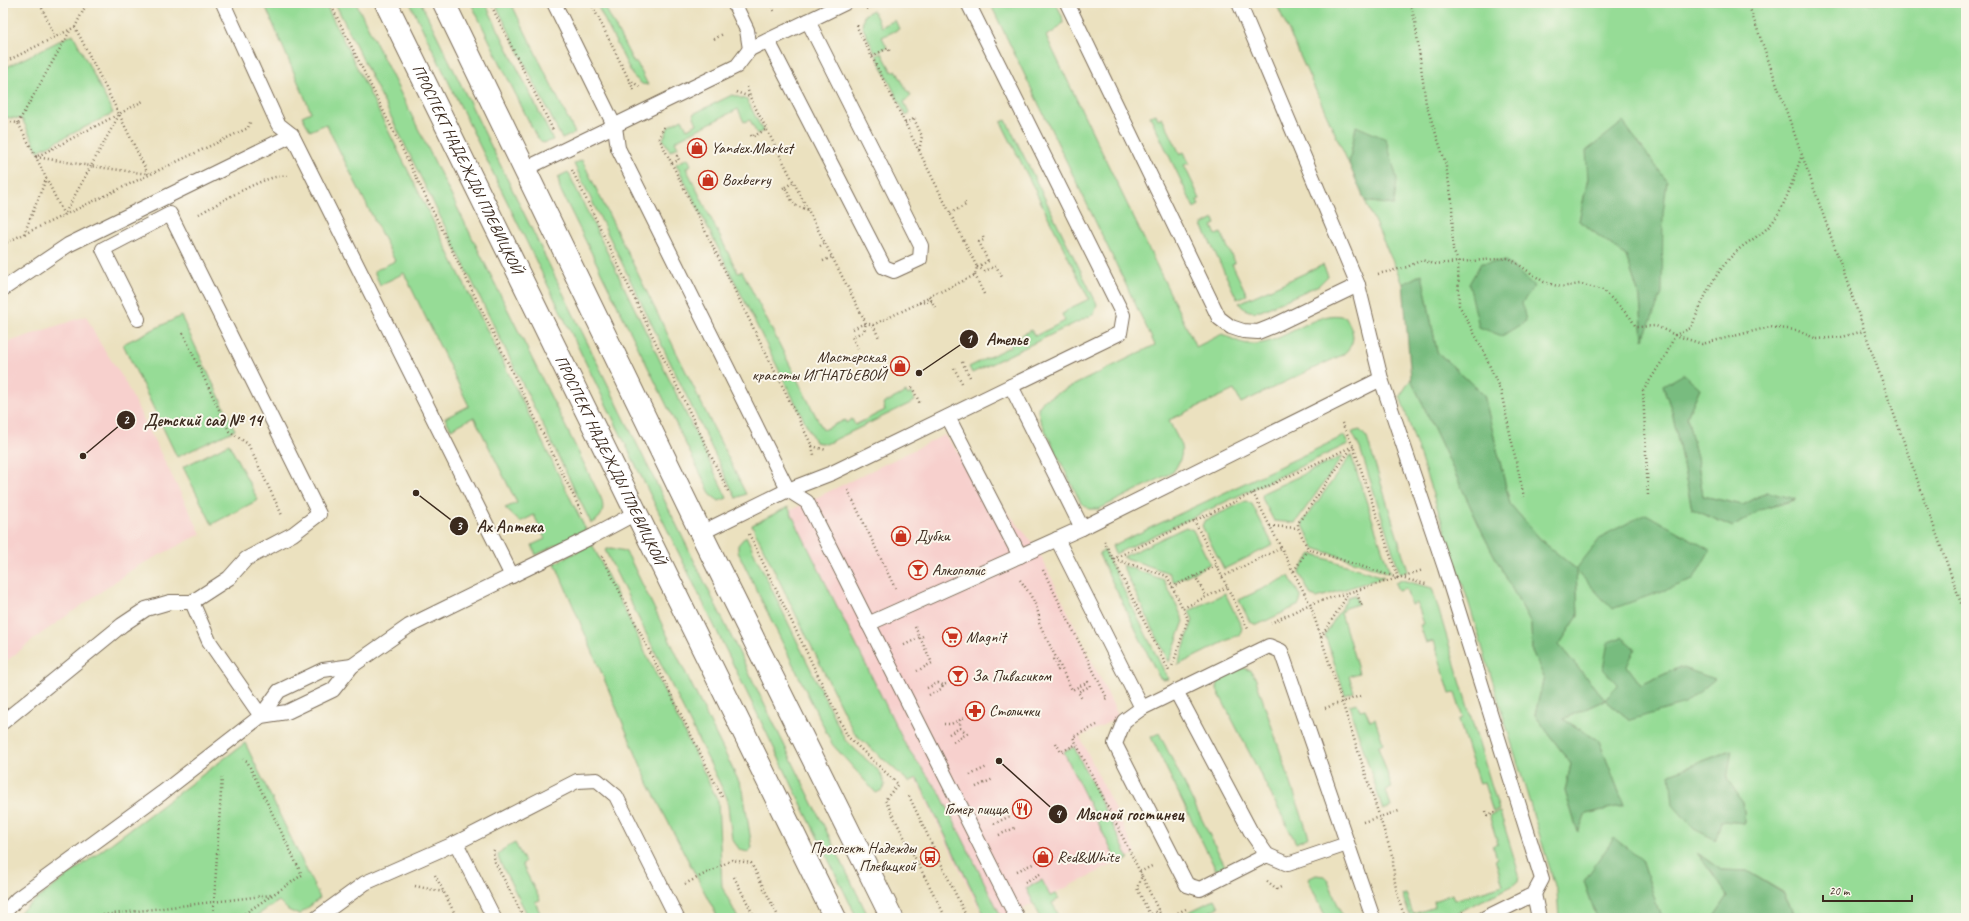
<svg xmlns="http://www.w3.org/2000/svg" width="1969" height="921" font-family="Caveat,sans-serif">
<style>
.built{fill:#f7d0cd}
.green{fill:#96dc96;stroke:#68835a;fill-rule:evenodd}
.forest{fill:#78bc7f;stroke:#5a734e}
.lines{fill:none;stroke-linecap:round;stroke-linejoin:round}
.service-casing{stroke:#796a56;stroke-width:16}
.secondary-casing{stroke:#796a56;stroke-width:24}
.path{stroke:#796a56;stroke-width:2.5;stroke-dasharray:1 3;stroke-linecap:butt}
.service{stroke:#fff;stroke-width:14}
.secondary{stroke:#fff;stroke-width:22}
.labels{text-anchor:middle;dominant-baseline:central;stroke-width:4;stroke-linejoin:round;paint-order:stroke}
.poi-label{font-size:16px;fill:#3b2a1e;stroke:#fbf7ec;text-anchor:start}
.street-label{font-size:16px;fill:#3b2a1e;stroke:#fbf7ec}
.leader{fill:none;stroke:#3b2a1e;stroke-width:1.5}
.callout-dot{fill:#3b2a1e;stroke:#fbf7ec;stroke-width:1.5}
.mark-label{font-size:12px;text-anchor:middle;font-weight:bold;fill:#fff}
.callout-label{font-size:17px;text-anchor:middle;font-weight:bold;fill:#3b2a1e;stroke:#fbf7ec;stroke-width:4;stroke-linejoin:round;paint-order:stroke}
</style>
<rect width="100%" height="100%" fill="#fbf7ec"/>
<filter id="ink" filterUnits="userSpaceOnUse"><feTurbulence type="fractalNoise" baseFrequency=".025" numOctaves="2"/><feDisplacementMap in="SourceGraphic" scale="8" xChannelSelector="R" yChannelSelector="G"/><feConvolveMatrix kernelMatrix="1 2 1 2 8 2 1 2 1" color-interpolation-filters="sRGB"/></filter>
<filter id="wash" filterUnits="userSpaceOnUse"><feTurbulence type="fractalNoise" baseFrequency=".012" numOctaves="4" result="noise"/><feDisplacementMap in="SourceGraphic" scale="16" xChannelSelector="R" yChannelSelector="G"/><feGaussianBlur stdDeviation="0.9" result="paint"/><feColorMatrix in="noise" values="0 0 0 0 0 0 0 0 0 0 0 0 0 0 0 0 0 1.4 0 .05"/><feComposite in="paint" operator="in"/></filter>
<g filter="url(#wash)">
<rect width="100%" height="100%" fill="#ebe1bf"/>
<g class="built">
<path d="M 86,316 L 100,343 L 123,378 L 201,534 L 136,567 L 38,636 L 3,664 L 3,344 Z"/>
<path d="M 944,435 L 1037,548 L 1119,717 L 1080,737 L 1136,853 L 1005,918 L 984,918 L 785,513 Z"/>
</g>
<g class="green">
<path d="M 264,3 L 325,3 L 586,530 L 536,555 L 532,545 L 545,539 L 534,515 L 520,522 L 505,508 L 517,503 L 474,417 L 451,429 L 445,418 L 469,406 L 404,273 L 380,285 L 374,271 L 395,261 L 326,124 L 310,131 L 302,116 L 311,112 Z"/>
<path d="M 335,3 L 356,3 L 601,498 C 605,509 603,518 591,523 Z"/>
<path d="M 410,3 L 421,3 L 869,918 L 857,918 Z"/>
<path d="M 471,3 L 485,3 L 553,140 L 543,143 L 536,136 Z"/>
<path d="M 495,3 L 511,3 L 575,133 L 562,139 Z"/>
<path d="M 596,3 L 603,3 L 634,63 L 637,63 L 648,85 L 642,84 L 633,76 Z"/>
<path d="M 990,3 L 1056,3 L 1062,16 L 1063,23 L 1055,31 L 1046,36 L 1196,347 L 1222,334 C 1231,338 1239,343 1249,344 C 1282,347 1317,307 1345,317 C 1355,331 1357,344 1342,355 L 1241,403 L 1234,390 L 1169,420 C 1178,443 1190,448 1173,472 L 1099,509 L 1089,509 L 1081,503 L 1040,420 L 1038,408 L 1044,400 L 1155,345 Z"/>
<path d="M 1276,3 L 1966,3 L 1966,918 L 1796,918 L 1783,892 L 1747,871 L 1721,870 L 1699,854 L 1728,896 L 1713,918 L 1661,918 L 1642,860 L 1584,881 L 1597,918 L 1559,918 L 1557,892 L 1466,594 L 1400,396 L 1411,379 L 1486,540 L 1531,624 L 1532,651 L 1544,677 L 1535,715 L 1571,764 L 1565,791 L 1578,832 L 1586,814 L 1624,805 L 1599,741 L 1563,719 L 1605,700 L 1559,645 L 1578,616 L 1576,569 L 1542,541 L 1510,504 L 1484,395 L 1437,352 L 1422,274 L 1403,284 L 1365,201 L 1393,205 L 1356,126 L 1349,164 ZM 1588,178 L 1667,181 L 1643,338 L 1640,298 L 1626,256 L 1579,221 ZM 1663,386 L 1700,388 L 1687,417 L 1697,458 L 1703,496 L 1743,505 L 1767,492 L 1795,500 L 1760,510 L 1733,527 L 1692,509 L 1672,411 ZM 1622,637 L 1627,666 L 1641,685 L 1680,667 L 1630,720 L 1605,700 L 1618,685 ZM 1731,750 L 1727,779 L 1743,802 L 1745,823 L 1721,821 L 1670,774 Z"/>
<path d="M 873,10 L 881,27 L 895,20 L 899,29 L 882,37 L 887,47 L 875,53 L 862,26 L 864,15 Z"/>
<path d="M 73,34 L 113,113 L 38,151 L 22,119 L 3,117 L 3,69 Z"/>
<path d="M 882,53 L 892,72 L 896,70 L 908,93 L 909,92 L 911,96 L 904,102 L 910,114 L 906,116 L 876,55 Z"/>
<path d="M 732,95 L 747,100 L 763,131 L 757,134 L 750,120 L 744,122 L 738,109 L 675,141 L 678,147 L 670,151 L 663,139 L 669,126 L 682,119 L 687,129 L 697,124 L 693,114 Z"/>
<path d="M 1156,114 L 1158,119 L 1162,117 L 1180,154 L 1184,152 L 1189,163 L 1184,165 L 1200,199 L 1197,200 L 1199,205 L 1194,208 L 1150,116 Z"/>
<path d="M 1006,120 L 1097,304 L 1094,314 L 972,373 L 969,367 L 1011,346 L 1009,342 L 1031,330 L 1035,336 L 1065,321 L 1062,314 L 1066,312 L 1066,310 L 1089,299 L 1001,122 Z"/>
<path d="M 688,158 L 691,165 L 686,168 L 738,273 L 742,271 L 823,430 L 845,420 L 846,423 L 852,419 L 855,425 L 885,410 L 883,404 L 906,392 L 908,395 L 911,393 L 915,401 L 826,444 L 815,442 L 676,164 Z"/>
<path d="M 582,160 L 746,494 L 736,498 L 574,164 Z"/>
<path d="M 568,172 L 727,498 L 719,501 L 711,495 L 560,189 L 558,177 Z"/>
<path d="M 1214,219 L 1216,224 L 1212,226 L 1216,235 L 1221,233 L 1235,263 L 1232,264 L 1247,295 L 1237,299 L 1202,225 Z"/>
<path d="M 1323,265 L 1328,276 L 1319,285 L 1261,311 C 1251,312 1245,312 1239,303 Z"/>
<path d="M 181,316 L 235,430 L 177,457 L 123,344 Z"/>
<path d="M 1360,430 L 1367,438 L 1408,571 L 1400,574 L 1360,448 L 1352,432 Z"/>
<path d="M 1344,436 L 1348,444 L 1115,554 L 1112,546 Z"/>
<path d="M 229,444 L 258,500 L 212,524 L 183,467 Z"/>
<path d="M 1351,455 L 1390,573 L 1314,548 L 1302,523 Z"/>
<path d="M 1343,456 L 1295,523 L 1274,521 L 1262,498 L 1263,493 Z"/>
<path d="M 1246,501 L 1252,504 L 1273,545 L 1224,569 L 1202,526 L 1204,521 Z"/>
<path d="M 788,507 L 906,746 L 940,793 L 1002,918 L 986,918 L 917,778 L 909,782 L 854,733 L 752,525 Z"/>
<path d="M 1186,527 L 1193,530 L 1210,564 L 1174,582 L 1169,573 L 1123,557 Z"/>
<path d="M 746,536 L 845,740 L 880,772 L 885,785 L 882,790 L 876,793 L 832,744 L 738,552 L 738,545 Z"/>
<path d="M 592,544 L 718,801 L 722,887 L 738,918 L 718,918 L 649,785 L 555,563 Z"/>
<path d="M 611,548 L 625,551 L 629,557 L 743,790 L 752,848 L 748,852 L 740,850 L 732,839 L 727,798 L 605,550 Z"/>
<path d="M 1104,550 L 1168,679 L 1163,680 L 1159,677 L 1100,557 L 1100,553 Z"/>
<path d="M 1311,554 L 1384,577 L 1317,598 L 1311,596 L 1299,572 Z"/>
<path d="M 1122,565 L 1164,580 L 1184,621 L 1169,662 Z"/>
<path d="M 1289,576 L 1301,598 L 1299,605 L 1257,625 L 1250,622 L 1239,600 Z"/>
<path d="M 1402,580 L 1432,588 L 1499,810 L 1493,812 L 1484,783 L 1479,784 L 1459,720 L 1463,718 L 1455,693 L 1450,694 L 1434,641 L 1426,643 L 1420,625 L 1424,624 L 1417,603 L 1411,605 L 1406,589 L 1398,591 L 1395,583 Z"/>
<path d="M 1225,593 L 1242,628 L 1240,634 L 1178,665 L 1193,620 L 1189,611 Z"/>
<path d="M 1355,595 L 1358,604 L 1345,608 L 1341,613 L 1359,673 L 1349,676 L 1354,692 L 1345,695 L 1325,635 L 1348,597 Z"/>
<path d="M 1244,668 L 1251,671 L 1255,677 L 1309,837 L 1296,843 L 1217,690 C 1217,675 1231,670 1244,668 Z"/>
<path d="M 1357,703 L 1360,710 L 1365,709 L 1370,721 L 1375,719 L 1383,743 L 1378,746 L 1392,788 L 1386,790 L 1391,807 L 1383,810 L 1349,705 Z"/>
<path d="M 1159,733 L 1225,866 L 1216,870 L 1151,737 Z"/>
<path d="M 245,743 L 320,898 L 299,915 L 288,910 L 279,901 L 253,918 L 15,918 L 21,911 Z"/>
<path d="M 1074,747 L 1129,859 L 1118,864 L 1064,752 Z"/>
<path d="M 1500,812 L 1519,874 L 1518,881 L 1512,886 L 1446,918 L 1411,918 L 1402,895 L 1406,894 L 1413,914 L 1435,907 L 1434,901 L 1452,894 L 1454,900 L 1503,885 L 1495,859 L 1497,858 L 1493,846 L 1498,844 L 1489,815 Z"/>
<path d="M 515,843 L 525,862 L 522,864 L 540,900 L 535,902 L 541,915 L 534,918 L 529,918 L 499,860 L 498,855 L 502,850 Z"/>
<path d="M 1316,875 L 1324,876 L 1328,880 L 1343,918 L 1326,918 L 1308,879 Z"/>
<path d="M 1042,880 L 1050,896 L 1056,894 L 1059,899 L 1052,903 L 1058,914 L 1053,918 L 1041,918 L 1026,888 Z"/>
<path d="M 1215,899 L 1219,907 L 1197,918 L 1177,918 Z"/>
</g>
<g class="forest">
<path d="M 1623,122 L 1667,181 L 1663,214 L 1662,294 L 1643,339 L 1640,298 L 1626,256 L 1579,221 L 1588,179 L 1586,151 Z"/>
<path d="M 1356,126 L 1386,139 L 1397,179 L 1394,205 L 1365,201 L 1349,164 Z"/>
<path d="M 1506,261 L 1534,286 L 1522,303 L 1526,321 L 1502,336 L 1479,327 L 1469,284 L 1481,263 Z"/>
<path d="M 1422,274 L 1437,352 L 1484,395 L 1510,504 L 1542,541 L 1576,569 L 1602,536 L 1646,514 L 1710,550 L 1693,580 L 1612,609 L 1576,570 L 1578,616 L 1559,645 L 1605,700 L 1618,685 L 1603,669 L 1608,642 L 1622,637 L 1635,649 L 1627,666 L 1641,685 L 1680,667 L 1715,679 L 1685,704 L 1630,720 L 1605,700 L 1563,719 L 1599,741 L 1624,805 L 1586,814 L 1578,832 L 1565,791 L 1571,764 L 1535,715 L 1544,677 L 1532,651 L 1531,624 L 1486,540 L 1411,379 L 1403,284 Z"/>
<path d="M 1684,374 L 1700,388 L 1687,417 L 1697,458 L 1703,496 L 1743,505 L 1767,492 L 1796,499 L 1760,510 L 1733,527 L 1692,509 L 1672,411 L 1663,386 Z"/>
<path d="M 1732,750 L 1727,779 L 1743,802 L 1745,823 L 1721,821 L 1716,840 L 1694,829 L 1673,805 L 1670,774 Z"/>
<path d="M 1614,838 L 1642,860 L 1661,918 L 1597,918 L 1584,881 Z"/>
<path d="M 1697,853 L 1721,870 L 1747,871 L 1783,893 L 1796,918 L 1713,918 L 1728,896 Z"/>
</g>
</g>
<g filter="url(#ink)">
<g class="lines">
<g class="service-casing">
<g id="service">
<path d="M 223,3 L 278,124 L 292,135"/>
<path d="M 554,3 L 615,127 L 618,148 L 788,490 L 807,502 L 1017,918"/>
<path d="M 734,3 L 747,30 L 750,49"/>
<path d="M 1067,3 L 1219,318 L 1231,327 L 1243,331 L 1258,332 L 1273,326 L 1358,285"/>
<path d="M 1239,3 L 1358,285 L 1381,379 L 1445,568 L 1542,879 L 1534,894 L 1485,918"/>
<path d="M 768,41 L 884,267 L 894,271 L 920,259 L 921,246 L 808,21"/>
<path d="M 525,169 L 737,66 L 750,49 L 845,3"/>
<path d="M 3,289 L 68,245 L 292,135 L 512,576"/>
<path d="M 1011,386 L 1082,528"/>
<path d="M 948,417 L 1020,556"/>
<path d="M 701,533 L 788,490 L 832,473 L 1120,333 L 1123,315 L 968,3"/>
<path d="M 1057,539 L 1142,708 L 1124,721 L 1115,744 L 1187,885 L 1200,889 L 1267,855 L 1288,864 L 1347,844"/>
<path d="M 192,602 L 209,641 L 261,716 L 279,691 L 323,670 L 352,666"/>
<path d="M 868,624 L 1082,528 L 1381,379"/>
<path d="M 1176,691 L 1251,832 L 1267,855"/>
<path d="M 1142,708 L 1269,646 L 1281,651 L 1373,918"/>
<path d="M 3,722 L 122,625 L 146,609 L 170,602 L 192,602 L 229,578 L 246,559 L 293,534 L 319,514 L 170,214 L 103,249 L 138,319"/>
<path d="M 1534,894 L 1539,918"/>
<path d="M 3,914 L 17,899 L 162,793 L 261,716 L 287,712 L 333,690 L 352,666 L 409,626 L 593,536 L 636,513"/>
<path d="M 317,918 L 365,883 L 456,843"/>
<path d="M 494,918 L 456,843 L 577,781 L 597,780 L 616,796 L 677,918"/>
</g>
</g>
<g class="secondary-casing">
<g id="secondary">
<path id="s1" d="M 386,3 L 835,918"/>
<path d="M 444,3 L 701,533 L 892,918"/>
</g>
</g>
<g class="path">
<path d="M 330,3 L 583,515"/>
<path d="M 490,3 L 553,130"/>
<path d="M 591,3 L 634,90"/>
<path d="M 770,3 L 775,13"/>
<path d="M 1410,3 L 1415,21 L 1426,104 L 1445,161 L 1452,201 L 1453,250 L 1458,261 L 1459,305 L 1481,346 L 1501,392 L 1524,497"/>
<path d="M 1748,3 L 1966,617"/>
<path d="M 42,8 L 55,37"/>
<path d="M 866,9 L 878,3"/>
<path d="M 714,39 L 723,34"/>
<path d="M 872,56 L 888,48 L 890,52"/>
<path d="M 3,63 L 75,27 L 85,7 L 92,3"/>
<path d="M 629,79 L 641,88"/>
<path d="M 747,87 L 750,97"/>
<path d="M 736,92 L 750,97 L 866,323 L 873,325 L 919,303 L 936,292 L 940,292 L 975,275 L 977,267 L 857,27 L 858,22"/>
<path d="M 119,115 L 91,166 L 148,174 L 119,114 L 143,101"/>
<path d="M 914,119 L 922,136 L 919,151"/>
<path d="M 3,121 L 18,123 L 36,157 L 119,114 L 75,27"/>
<path d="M 18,123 L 71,29"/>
<path d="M 905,123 L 916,118"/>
<path d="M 664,127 L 659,138 L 812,446 L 826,450"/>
<path d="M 751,135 L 752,137 L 767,129"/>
<path d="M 36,157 L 91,166 L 64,215 Z"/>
<path d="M 672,163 L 679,160 L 677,156 L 680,154"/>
<path d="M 572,170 L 729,493"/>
<path d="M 785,187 L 794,182"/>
<path d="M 783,188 L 785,187 L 794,205 L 808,210"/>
<path d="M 950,213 L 966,205 L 964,201"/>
<path d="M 199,214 C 218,204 267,173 287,176"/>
<path d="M 24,234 L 46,179"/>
<path d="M 983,237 L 984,240 L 979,242 L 988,261"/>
<path d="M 3,244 L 248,128 L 251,120"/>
<path d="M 820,246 L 825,243"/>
<path d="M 823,261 L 832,257"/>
<path d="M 977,267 L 985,271 L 996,266 L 1003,279"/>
<path d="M 977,267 L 990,260"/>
<path d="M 1378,274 L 1407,267 L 1422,260 L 1434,264 L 1509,258 L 1544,282 L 1561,287 L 1580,284 L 1603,290 L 1630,317 L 1636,327 L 1656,326 L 1675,335 L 1702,344 L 1770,327 L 1796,330 L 1817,339 L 1842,337 L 1864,331"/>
<path d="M 975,275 L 984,294"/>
<path d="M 929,296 L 936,309"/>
<path d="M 919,303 L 932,301"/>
<path d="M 873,325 L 879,338"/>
<path d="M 853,329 L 865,323"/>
<path d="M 183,333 L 229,431 L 248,444 L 282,515"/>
<path d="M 858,349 L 852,337 L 864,331 L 866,323"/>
<path d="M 962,362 L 971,379"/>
<path d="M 954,368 L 962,383"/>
<path d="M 912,387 L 920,404"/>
<path d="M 1342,423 L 1353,446 L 1398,578 L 1423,570"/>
<path d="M 812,446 L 814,455"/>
<path d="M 1353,446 L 1298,523 L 1298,528 L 1308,549 L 1398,578 L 1310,604 L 1393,858 C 1393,877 1397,901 1406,918"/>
<path d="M 848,490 L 895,588"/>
<path d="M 1253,493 L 1310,604 L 1271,623"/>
<path d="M 1648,495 L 1643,391 L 1666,355 L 1675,335 L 1691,328 C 1702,302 1714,272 1736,252 C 1746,242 1761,236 1770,225 C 1785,209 1794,176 1802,155"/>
<path d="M 1194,520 L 1249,631"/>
<path d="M 1270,526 L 1298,528"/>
<path d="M 749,534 L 848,737 L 898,784 L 885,800 L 946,918"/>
<path d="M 1104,541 L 1169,671"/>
<path d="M 602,556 L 723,799"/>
<path d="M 1113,559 L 1353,446"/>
<path d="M 1114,559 L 1167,576 L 1188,619 L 1172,667"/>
<path d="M 1043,570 L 1107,698 L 1103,700"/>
<path d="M 1294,571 L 1308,549"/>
<path d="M 1195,576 L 1206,596"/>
<path d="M 1222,577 L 1281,548"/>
<path d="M 1401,578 L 1426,584"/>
<path d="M 1020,580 C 1028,590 1041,610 1039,623 L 1072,690 L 1088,682 L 1090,686 L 1078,692 L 1082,699"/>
<path d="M 1172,587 L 1216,566"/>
<path d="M 1356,590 L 1361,605 L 1363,604"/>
<path d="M 1183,608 L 1227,587"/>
<path d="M 915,627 L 932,663 L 917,671"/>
<path d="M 1321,637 L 1349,593"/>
<path d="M 904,645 L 923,636"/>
<path d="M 1053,659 L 1058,670 L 1056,671"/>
<path d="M 927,688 L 938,683 L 943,685"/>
<path d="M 929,695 L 941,689 L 943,685 L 946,684"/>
<path d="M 1325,708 L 1360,696"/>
<path d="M 944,724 L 951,724 L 964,718"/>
<path d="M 1097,725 L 1073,737 L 1142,876 L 1137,888 L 1150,915"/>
<path d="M 960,728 L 967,733"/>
<path d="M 949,734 L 960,728 L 960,720"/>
<path d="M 953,742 L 970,732"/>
<path d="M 1056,743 L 1061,752 L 1077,744"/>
<path d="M 970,775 L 987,767"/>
<path d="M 976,787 L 993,779"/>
<path d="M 909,796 L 967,918"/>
<path d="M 1486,811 L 1487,815 L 1498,811"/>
<path d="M 1363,822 L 1399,811"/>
<path d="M 994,824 L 1012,815"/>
<path d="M 999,835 L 1017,827"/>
<path d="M 494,850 L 493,852 L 495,862 L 524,918"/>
<path d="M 1017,871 L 1035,863"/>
<path d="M 1140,872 L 1152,866"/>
<path d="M 435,875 L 457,918"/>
<path d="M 1142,876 L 1162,918"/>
<path d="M 734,877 L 755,918"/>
<path d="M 1267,881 L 1277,889 L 1283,886"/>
<path d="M 1025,882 L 1040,874"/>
<path d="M 685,884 L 732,860 L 751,863 L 779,918"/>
<path d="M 415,886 L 443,892"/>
<path d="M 1148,916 L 1159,910"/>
<path d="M 79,918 L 271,895"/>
<path d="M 213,918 L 222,776"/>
<path d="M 238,918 L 302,875 L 247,761 L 243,759"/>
<path d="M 1167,918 L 1186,909"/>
<path d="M 1452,918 L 1464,912"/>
</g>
<use href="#service" class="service"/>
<use href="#secondary" class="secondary"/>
</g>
</g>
<defs>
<g id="shop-ring" transform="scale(1)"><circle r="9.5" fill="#fbf7ec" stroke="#c8321e" stroke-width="1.5"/><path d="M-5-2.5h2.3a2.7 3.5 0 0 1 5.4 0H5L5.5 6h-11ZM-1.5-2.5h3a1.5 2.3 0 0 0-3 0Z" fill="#c8321e"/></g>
<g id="bar-ring" transform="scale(1)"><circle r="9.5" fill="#fbf7ec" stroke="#c8321e" stroke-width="1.5"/><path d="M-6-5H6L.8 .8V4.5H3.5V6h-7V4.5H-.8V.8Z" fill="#c8321e"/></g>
<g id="supermarket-ring" transform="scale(1)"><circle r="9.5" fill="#fbf7ec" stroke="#c8321e" stroke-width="1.5"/><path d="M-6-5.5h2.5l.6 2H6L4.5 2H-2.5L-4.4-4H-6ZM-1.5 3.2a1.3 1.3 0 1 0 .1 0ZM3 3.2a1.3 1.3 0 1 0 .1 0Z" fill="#c8321e"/></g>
<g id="pharmacy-ring" transform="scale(1)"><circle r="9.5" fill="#fbf7ec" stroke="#c8321e" stroke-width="1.5"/><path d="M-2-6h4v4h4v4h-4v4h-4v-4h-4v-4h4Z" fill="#c8321e"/></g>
<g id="restaurant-ring" transform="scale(1)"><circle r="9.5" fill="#fbf7ec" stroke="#c8321e" stroke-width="1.5"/><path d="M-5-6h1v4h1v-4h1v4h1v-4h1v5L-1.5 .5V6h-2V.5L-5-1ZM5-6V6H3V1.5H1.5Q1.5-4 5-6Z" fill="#c8321e"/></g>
<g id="bus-ring" transform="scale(1)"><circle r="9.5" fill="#fbf7ec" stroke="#c8321e" stroke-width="1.5"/><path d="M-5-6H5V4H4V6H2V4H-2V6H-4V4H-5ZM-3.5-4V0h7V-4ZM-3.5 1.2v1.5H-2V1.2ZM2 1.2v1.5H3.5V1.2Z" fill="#c8321e"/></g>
</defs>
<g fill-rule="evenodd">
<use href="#shop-ring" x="697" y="148"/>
<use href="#shop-ring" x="708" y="180"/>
<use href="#shop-ring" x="900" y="366"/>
<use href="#shop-ring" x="901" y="536"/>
<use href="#bar-ring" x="918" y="570"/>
<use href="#supermarket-ring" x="952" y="637"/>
<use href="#bar-ring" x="958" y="676"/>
<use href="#pharmacy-ring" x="975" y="711"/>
<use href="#restaurant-ring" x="1022" y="809"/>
<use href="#bus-ring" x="930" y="857"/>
<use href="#shop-ring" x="1043" y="857"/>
</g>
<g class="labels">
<g class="poi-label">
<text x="711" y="148">Yandex.Market</text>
<text x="722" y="180">Boxberry</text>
<text x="886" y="357" text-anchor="end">Мастерская<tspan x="886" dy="18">красоты ИГНАТЬЕВОЙ</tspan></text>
<text x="915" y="536">Дубки</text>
<text x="932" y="570">Алкополис</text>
<text x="966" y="637">Magnit</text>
<text x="972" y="676">За Пивасиком</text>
<text x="989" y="711">Столички</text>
<text x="1008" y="809" text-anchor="end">Гомер пицца</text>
<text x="916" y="848" text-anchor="end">Проспект Надежды<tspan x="916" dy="18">Плевицкой</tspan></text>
<text x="1057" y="857">Red&amp;White</text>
</g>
<g class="street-label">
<text stroke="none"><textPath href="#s1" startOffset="185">ПРОСПЕКТ НАДЕЖДЫ ПЛЕВИЦКОЙ</textPath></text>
<text stroke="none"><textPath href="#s1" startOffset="509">ПРОСПЕКТ НАДЕЖДЫ ПЛЕВИЦКОЙ</textPath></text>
</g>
</g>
<path class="leader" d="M919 373L969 339M83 456L126 420M416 493L459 526M999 761L1058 814"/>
<g class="callout-dot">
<circle cx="919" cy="373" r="4"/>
<circle cx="83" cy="456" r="4"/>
<circle cx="416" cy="493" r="4"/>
<circle cx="999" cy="761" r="4"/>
<circle cx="969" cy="339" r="10"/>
<circle cx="126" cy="420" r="10"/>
<circle cx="459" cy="526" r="10"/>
<circle cx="1058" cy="814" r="10"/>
</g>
<g class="mark-label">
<text x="969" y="343">1</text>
<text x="126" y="424">2</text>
<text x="459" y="530">3</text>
<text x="1058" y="818">4</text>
</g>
<g class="callout-label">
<text x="1007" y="345">Ателье</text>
<text x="203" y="426">Детский сад № 14</text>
<text x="510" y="532">Ах Аптека</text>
<text x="1130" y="820">Мясной гостинец</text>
</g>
<rect width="1969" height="921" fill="none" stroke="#fbf7ec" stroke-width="16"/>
<path d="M1823 895v6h89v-6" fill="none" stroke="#3b2a1e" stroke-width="2"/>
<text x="1829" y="895" font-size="12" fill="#3b2a1e" stroke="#fbf7ec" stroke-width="3" paint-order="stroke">20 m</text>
</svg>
